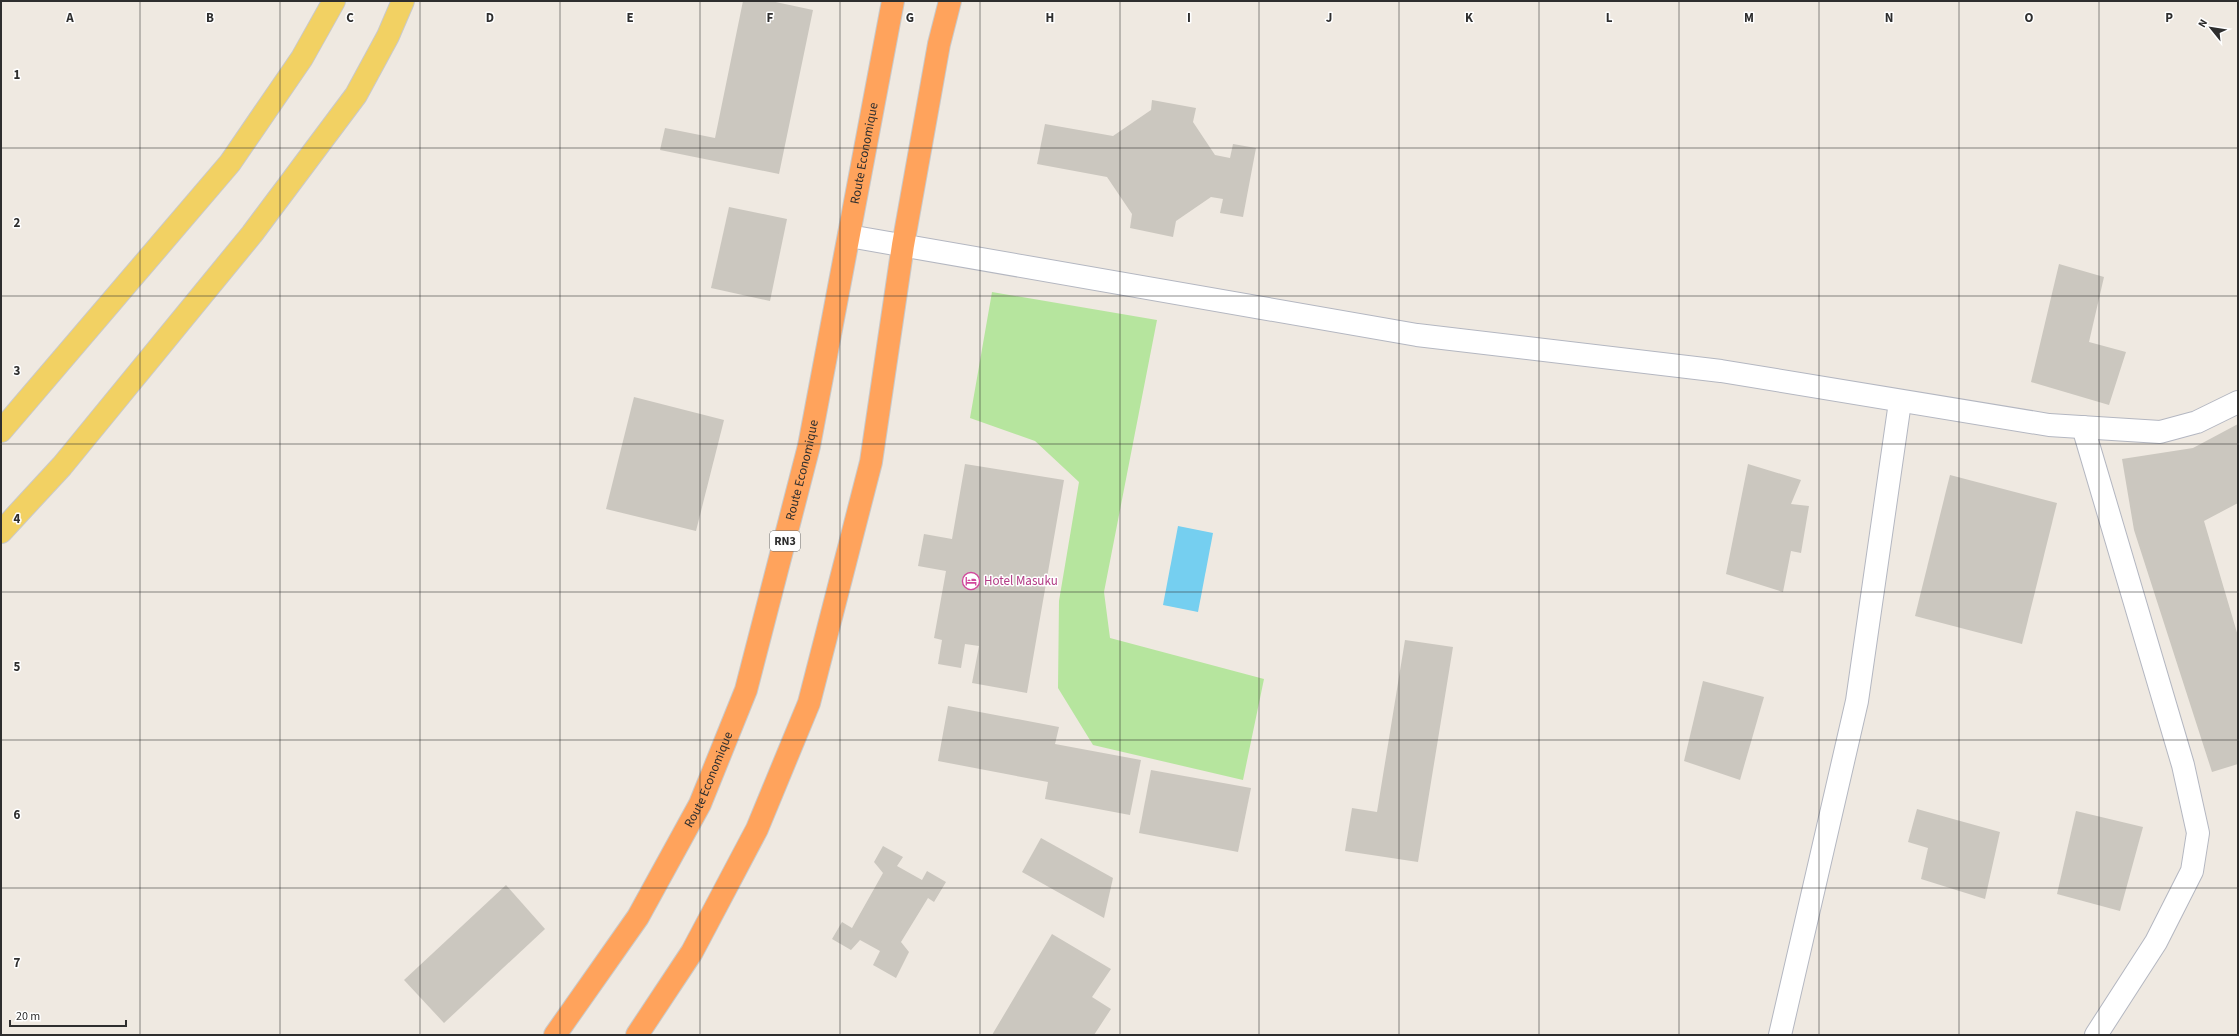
<svg xmlns="http://www.w3.org/2000/svg" width="2239" height="1036" font-family="'Source Sans 3',sans-serif">
<style>
.green{fill:#b6e59e}
.water{fill:#75cff0}
.building{fill:#cbc7bf}
.lines{fill:none;stroke-linecap:round;stroke-linejoin:round}
.minor-casing{stroke:#b4b7c1;stroke-width:24}
.major-casing{stroke:#c9c9c9;stroke-width:24}
.highway-casing{stroke:#c9c9c9;stroke-width:24}
.minor{stroke:#fff;stroke-width:22}
.major{stroke:#f2d163;stroke-width:22}
.highway{stroke:#ffa35c;stroke-width:22}
.grid{fill:none;stroke:#2e2e2e;stroke-width:1;stroke-opacity:0.55}
.labels{text-anchor:middle;dominant-baseline:central;stroke-width:3;stroke-linejoin:round;paint-order:stroke}
.shield{fill:#fff;stroke:#6d6d6d;stroke-width:1}
.shield-label{font-size:12px;font-weight:bold;fill:#2e2e2e}
.street-label{font-size:13px;fill:#2e2e2e;stroke:#fff}
.hotel-label{font-size:13px;fill:#b23c85;stroke:#fff;text-anchor:start}
.grid-label{font-size:13px;text-anchor:middle;font-weight:bold;fill:#2e2e2e;stroke:#fff;stroke-width:3;stroke-linejoin:round;paint-order:stroke}
</style>
<rect width="100%" height="100%" fill="#efe9e1"/>
<path class="green" d="M 992,292 L 1157,320 L 1104,592 L 1110,638 L 1264,679 L 1243,780 L 1093,745 L 1058,688 L 1059,601 L 1079,482 L 1035,441 L 970,418 Z"/>
<path class="water" d="M 1178,526 L 1213,533 L 1198,612 L 1163,605 Z"/>
<g class="building">
<path d="M 743,1 L 771,1 L 813,10 L 779,174 L 660,150 L 665,128 L 715,138 Z"/>
<path d="M 1152,100 L 1196,108 L 1193,122 L 1215,155 L 1230,158 L 1233,144 L 1256,148 L 1243,217 L 1220,213 L 1223,199 L 1211,197 L 1176,221 L 1173,237 L 1130,228 L 1132,214 L 1107,177 L 1037,164 L 1045,124 L 1113,136 L 1151,110 Z"/>
<path d="M 729,207 L 787,219 L 770,301 L 711,288 Z"/>
<path d="M 2059,264 L 2104,277 L 2089,342 L 2126,352 L 2109,405 L 2031,382 Z"/>
<path d="M 634,397 L 724,420 L 696,531 L 606,509 Z"/>
<path d="M 2238,424 L 2238,503 L 2204,521 L 2238,636 L 2238,764 L 2212,772 L 2134,530 L 2122,459 L 2193,448 Z"/>
<path d="M 965,464 L 1064,480 L 1027,693 L 972,683 L 979,646 L 965,644 L 961,668 L 938,664 L 942,640 L 934,638 L 946,571 L 918,566 L 924,534 L 952,539 Z"/>
<path d="M 1748,464 L 1801,480 L 1791,504 L 1809,506 L 1801,553 L 1791,551 L 1783,592 L 1726,574 Z"/>
<path d="M 1950,475 L 2057,503 L 2022,644 L 1915,616 Z"/>
<path d="M 1405,640 L 1453,647 L 1418,862 L 1345,851 L 1352,808 L 1377,812 Z"/>
<path d="M 1703,681 L 1764,697 L 1740,780 L 1684,761 Z"/>
<path d="M 948,706 L 1059,727 L 1055,744 L 1141,760 L 1130,815 L 1045,799 L 1048,782 L 938,761 Z"/>
<path d="M 1151,770 L 1251,788 L 1238,852 L 1139,833 Z"/>
<path d="M 1917,809 L 2000,832 L 1985,899 L 1921,879 L 1928,848 L 1908,842 Z"/>
<path d="M 2076,811 L 2143,827 L 2120,911 L 2057,894 Z"/>
<path d="M 1041,838 L 1113,878 L 1104,918 L 1022,872 Z"/>
<path d="M 883,846 L 903,857 L 897,866 L 922,880 L 927,871 L 946,882 L 934,902 L 928,898 L 901,942 L 909,952 L 896,978 L 873,965 L 880,951 L 860,940 L 851,950 L 832,939 L 842,922 L 852,928 L 883,873 L 874,862 Z"/>
<path d="M 506,885 L 545,929 L 444,1023 L 404,980 Z"/>
<path d="M 1052,934 L 1111,969 L 1092,997 L 1111,1009 L 1094,1035 L 992,1035 Z"/>
</g>
<g class="lines">
<g class="minor-casing">
<g id="minor">
<path d="M 849,236 L 1417,335 L 1721,371 L 2049,425 L 2160,432 L 2197,422 L 2238,402"/>
<path d="M 2083,427 L 2183,765 L 2198,833 L 2192,871 L 2156,942 L 2096,1035"/>
<path d="M 1780,1035 L 1857,701 L 1900,402"/>
</g>
</g>
<g class="major-casing">
<g id="major">
<path d="M 1,431 L 230,163 L 302,58 L 334,1"/>
<path d="M 1,532 L 62,466 L 252,234 L 356,95 L 388,36 L 403,1"/>
</g>
</g>
<g class="highway-casing">
<g id="highway">
<path id="s1" d="M 555,1035 L 638,917 L 700,804 L 746,690 L 809,446 L 893,1"/>
<path d="M 637,1035 L 692,952 L 757,829 L 809,703 L 871,462 L 903,245 L 939,44 L 950,1"/>
</g>
</g>
<use href="#minor" class="minor"/>
<use href="#major" class="major"/>
<use href="#highway" class="highway"/>
</g>
<path class="grid" d="M 140,1 L 140,1035M 280,1 L 280,1035M 420,1 L 420,1035M 560,1 L 560,1035M 700,1 L 700,1035M 840,1 L 840,1035M 980,1 L 980,1035M 1120,1 L 1120,1035M 1259,1 L 1259,1035M 1399,1 L 1399,1035M 1539,1 L 1539,1035M 1679,1 L 1679,1035M 1819,1 L 1819,1035M 1959,1 L 1959,1035M 2099,1 L 2099,1035M 1,148 L 2238,148M 1,296 L 2238,296M 1,444 L 2238,444M 1,592 L 2238,592M 1,740 L 2238,740M 1,888 L 2238,888"/>
<defs>
<g id="hotel-ring" transform="scale(0.9)"><circle r="9.5" fill="#fff" stroke="#d1479c" stroke-width="1.5"/><path d="M-6-4.5h1.5V1H6V5H4.5V3h-9V5H-6ZM-4 0a1.8 1.8 0 1 1 3.6 0ZM.5 0V-2.5h3Q6-2.5 6 0Z" fill="#d1479c"/></g>
</defs>
<g fill-rule="evenodd">
<use href="#hotel-ring" x="971" y="581"/>
</g>
<g class="labels">
<rect class="shield" x="770" y="531" width="30" height="20" rx="3"/>
<g class="shield-label">
<text x="785" y="541">RN3</text>
</g>
<g class="street-label">
<text stroke="none"><textPath href="#s1" startOffset="946">Route Economique</textPath></text>
<text stroke="none"><textPath href="#s1" startOffset="623">Route Economique</textPath></text>
<text stroke="none"><textPath href="#s1" startOffset="299">Route Economique</textPath></text>
</g>
<g class="hotel-label">
<text x="984" y="581">Hotel Masuku</text>
</g>
</g>
<g class="grid-label">
<text x="70" y="22">A</text>
<text x="210" y="22">B</text>
<text x="350" y="22">C</text>
<text x="490" y="22">D</text>
<text x="630" y="22">E</text>
<text x="770" y="22">F</text>
<text x="910" y="22">G</text>
<text x="1050" y="22">H</text>
<text x="1189" y="22">I</text>
<text x="1329" y="22">J</text>
<text x="1469" y="22">K</text>
<text x="1609" y="22">L</text>
<text x="1749" y="22">M</text>
<text x="1889" y="22">N</text>
<text x="2029" y="22">O</text>
<text x="2169" y="22">P</text>
<text x="17" y="79">1</text>
<text x="17" y="227">2</text>
<text x="17" y="375">3</text>
<text x="17" y="523">4</text>
<text x="17" y="671">5</text>
<text x="17" y="819">6</text>
<text x="17" y="967">7</text>
</g>
<rect width="2239" height="1036" fill="none" stroke="#2e2e2e" stroke-width="4"/>
<g transform="translate(2211 28) rotate(300)" stroke="#ffffff" stroke-width="3" paint-order="stroke">
<path d="M0-3L7 15L0 10L-7 15Z" fill="#2e2e2e"/>
<text y="-6" font-size="11" font-weight="bold" text-anchor="middle" fill="#2e2e2e">N</text>
</g>
<path d="M10 1020v6h116v-6" fill="none" stroke="#2e2e2e" stroke-width="2"/>
<text x="16" y="1020" font-size="12" fill="#2e2e2e" stroke="#ffffff" stroke-width="3" paint-order="stroke">20 m</text>
</svg>
